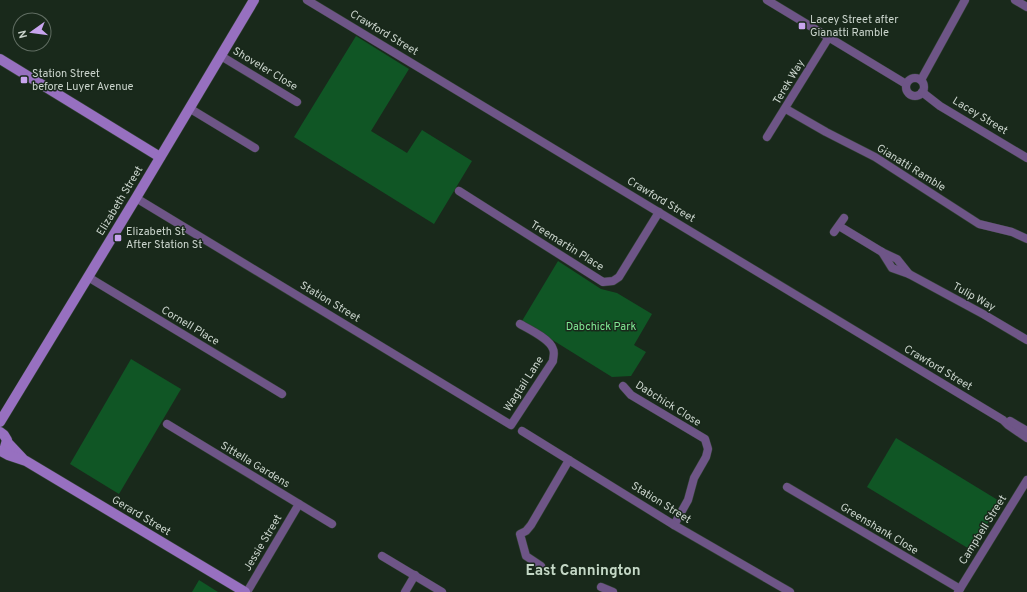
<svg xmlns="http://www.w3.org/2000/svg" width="1027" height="592" font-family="Overpass,sans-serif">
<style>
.green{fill:#105625}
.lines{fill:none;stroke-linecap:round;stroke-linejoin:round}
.street-casing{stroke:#354437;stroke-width:9}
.secondary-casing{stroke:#354437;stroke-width:11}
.street{stroke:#6e5587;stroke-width:8}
.secondary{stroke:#9770c0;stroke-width:10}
.poi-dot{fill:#c8a5ee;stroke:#19291b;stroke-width:1.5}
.labels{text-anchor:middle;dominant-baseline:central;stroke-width:3;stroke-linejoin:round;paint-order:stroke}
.poi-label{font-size:11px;fill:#cad4cc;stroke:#19291b;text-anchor:start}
.street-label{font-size:11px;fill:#cad4cc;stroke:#19291b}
.park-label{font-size:11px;fill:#80e894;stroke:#19291b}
.district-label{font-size:15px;font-weight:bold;fill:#c4d8c6;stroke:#19291b}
</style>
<rect width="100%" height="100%" fill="#19291b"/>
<g class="green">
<path d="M 356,36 L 409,69 L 371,131 L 407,153 L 422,130 L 472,161 L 434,224 L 294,137 Z"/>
<path d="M 558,261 L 601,289 L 617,293 L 652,314 L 634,345 L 646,352 L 631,376 L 612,377 L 522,321 Z"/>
<path d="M 131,359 L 181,389 L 119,494 L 70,464 Z"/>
<path d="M 896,438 L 1001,502 L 971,550 L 867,487 Z"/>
<path d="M 199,580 L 218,592 L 192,592 Z"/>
</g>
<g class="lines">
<g class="street-casing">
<g id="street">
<path d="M 307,0 L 1003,420 L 1008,425 L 1027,438"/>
<path d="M 767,0 L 906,84"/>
<path d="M 1015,0 L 1027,7"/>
<path d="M 221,56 L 297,102"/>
<circle cx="915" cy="87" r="9"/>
<path d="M 921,80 L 965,0"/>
<path d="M 922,92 L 940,106 L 1027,158"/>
<path d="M 189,108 L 255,148"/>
<path d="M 786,109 L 826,132 L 875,157 L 979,224 L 1012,232 L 1027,239"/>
<path d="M 767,137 L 829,37"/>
<path d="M 459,191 L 603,282 L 613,281 L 619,277 L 659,212"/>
<path d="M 136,198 L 511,425 L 553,361 C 553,357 555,353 553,349 C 550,339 529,329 520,324"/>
<path d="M 839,226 L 882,252 L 897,259 L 909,274"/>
<path d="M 834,232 L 844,218"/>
<path d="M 882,252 L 892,268 L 909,274 L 983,314 L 1027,340"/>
<path d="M 88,277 L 282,394"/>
<path d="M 623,386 L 631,395 L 705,439 L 708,449 L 706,457 L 694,478 L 688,500 L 674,525"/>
<path d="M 1010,421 L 1027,431"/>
<path d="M 167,424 L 332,524"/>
<path d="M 522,431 L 674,525 L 790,592"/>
<path d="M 787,487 L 960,589"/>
<path d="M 382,556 L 442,592"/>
<path d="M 541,566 L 526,556 L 520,534 L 526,531 L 531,525 L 569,460"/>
<path d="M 601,587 L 613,592"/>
<path d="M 247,592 L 299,504"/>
<path d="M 405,592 L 415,575"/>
<path d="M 958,592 L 1027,480"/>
</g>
</g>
<g class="secondary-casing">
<g id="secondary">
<path d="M 0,59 L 160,157"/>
<path d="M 0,422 L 136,198 L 254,0"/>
<path d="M 0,432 L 4,435 L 7,440 L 5,447"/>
<path d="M 7,442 L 23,459"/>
<path d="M 1,451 L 8,455 L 26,461 L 245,592"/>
</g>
</g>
<use href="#street" class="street"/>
<use href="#secondary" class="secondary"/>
</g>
<g class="poi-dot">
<rect x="798" y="22" width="8" height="8" rx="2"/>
<rect x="20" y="76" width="8" height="8" rx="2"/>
<rect x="114" y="234" width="8" height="8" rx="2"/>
</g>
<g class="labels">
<g class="poi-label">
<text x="810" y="20">Lacey Street after<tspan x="810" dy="13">Gianatti Ramble</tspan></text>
<text x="32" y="74">Station Street<tspan x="32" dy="13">before Luyer Avenue</tspan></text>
<text x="126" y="232">Elizabeth St<tspan x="126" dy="13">After Station St</tspan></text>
</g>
<g class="street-label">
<text transform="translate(384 33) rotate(31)">Crawford Street</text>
<text transform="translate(265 69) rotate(31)">Shoveler Close</text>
<text transform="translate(789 82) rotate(-59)">Terek Way</text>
<text transform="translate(980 116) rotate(31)">Lacey Street</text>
<text transform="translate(911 168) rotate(32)">Gianatti Ramble</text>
<text transform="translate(661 200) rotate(31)">Crawford Street</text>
<text transform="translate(120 201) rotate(-59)">Elizabeth Street</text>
<text transform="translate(567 246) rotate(32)">Treemartin Place</text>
<text transform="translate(974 297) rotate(29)">Tulip Way</text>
<text transform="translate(330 302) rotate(31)">Station Street</text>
<text transform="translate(190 326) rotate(31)">Cornell Place</text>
<text transform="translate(938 368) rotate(31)">Crawford Street</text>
<text transform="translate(524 384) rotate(-57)">Wagtail Lane</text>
<text transform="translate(668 404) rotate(32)">Dabchick Close</text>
<text transform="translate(255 465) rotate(31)">Sittella Gardens</text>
<text transform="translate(661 503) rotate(32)">Station Street</text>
<text transform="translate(141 516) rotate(31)">Gerard Street</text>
<text transform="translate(879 529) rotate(31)">Greenshank Close</text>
<text transform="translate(983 530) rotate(-58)">Campbell Street</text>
<text transform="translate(263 543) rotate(-59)">Jessie Street</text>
</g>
<g class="park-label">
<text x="601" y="327">Dabchick Park</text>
</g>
<g class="district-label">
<text x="583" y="571">East Cannington</text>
</g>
</g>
<g transform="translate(32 32) rotate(256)"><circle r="19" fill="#19291b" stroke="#606d62"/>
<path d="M0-3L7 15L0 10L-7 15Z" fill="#c8a5ee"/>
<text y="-6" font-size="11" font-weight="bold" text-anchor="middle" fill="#cad4cc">N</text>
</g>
</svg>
